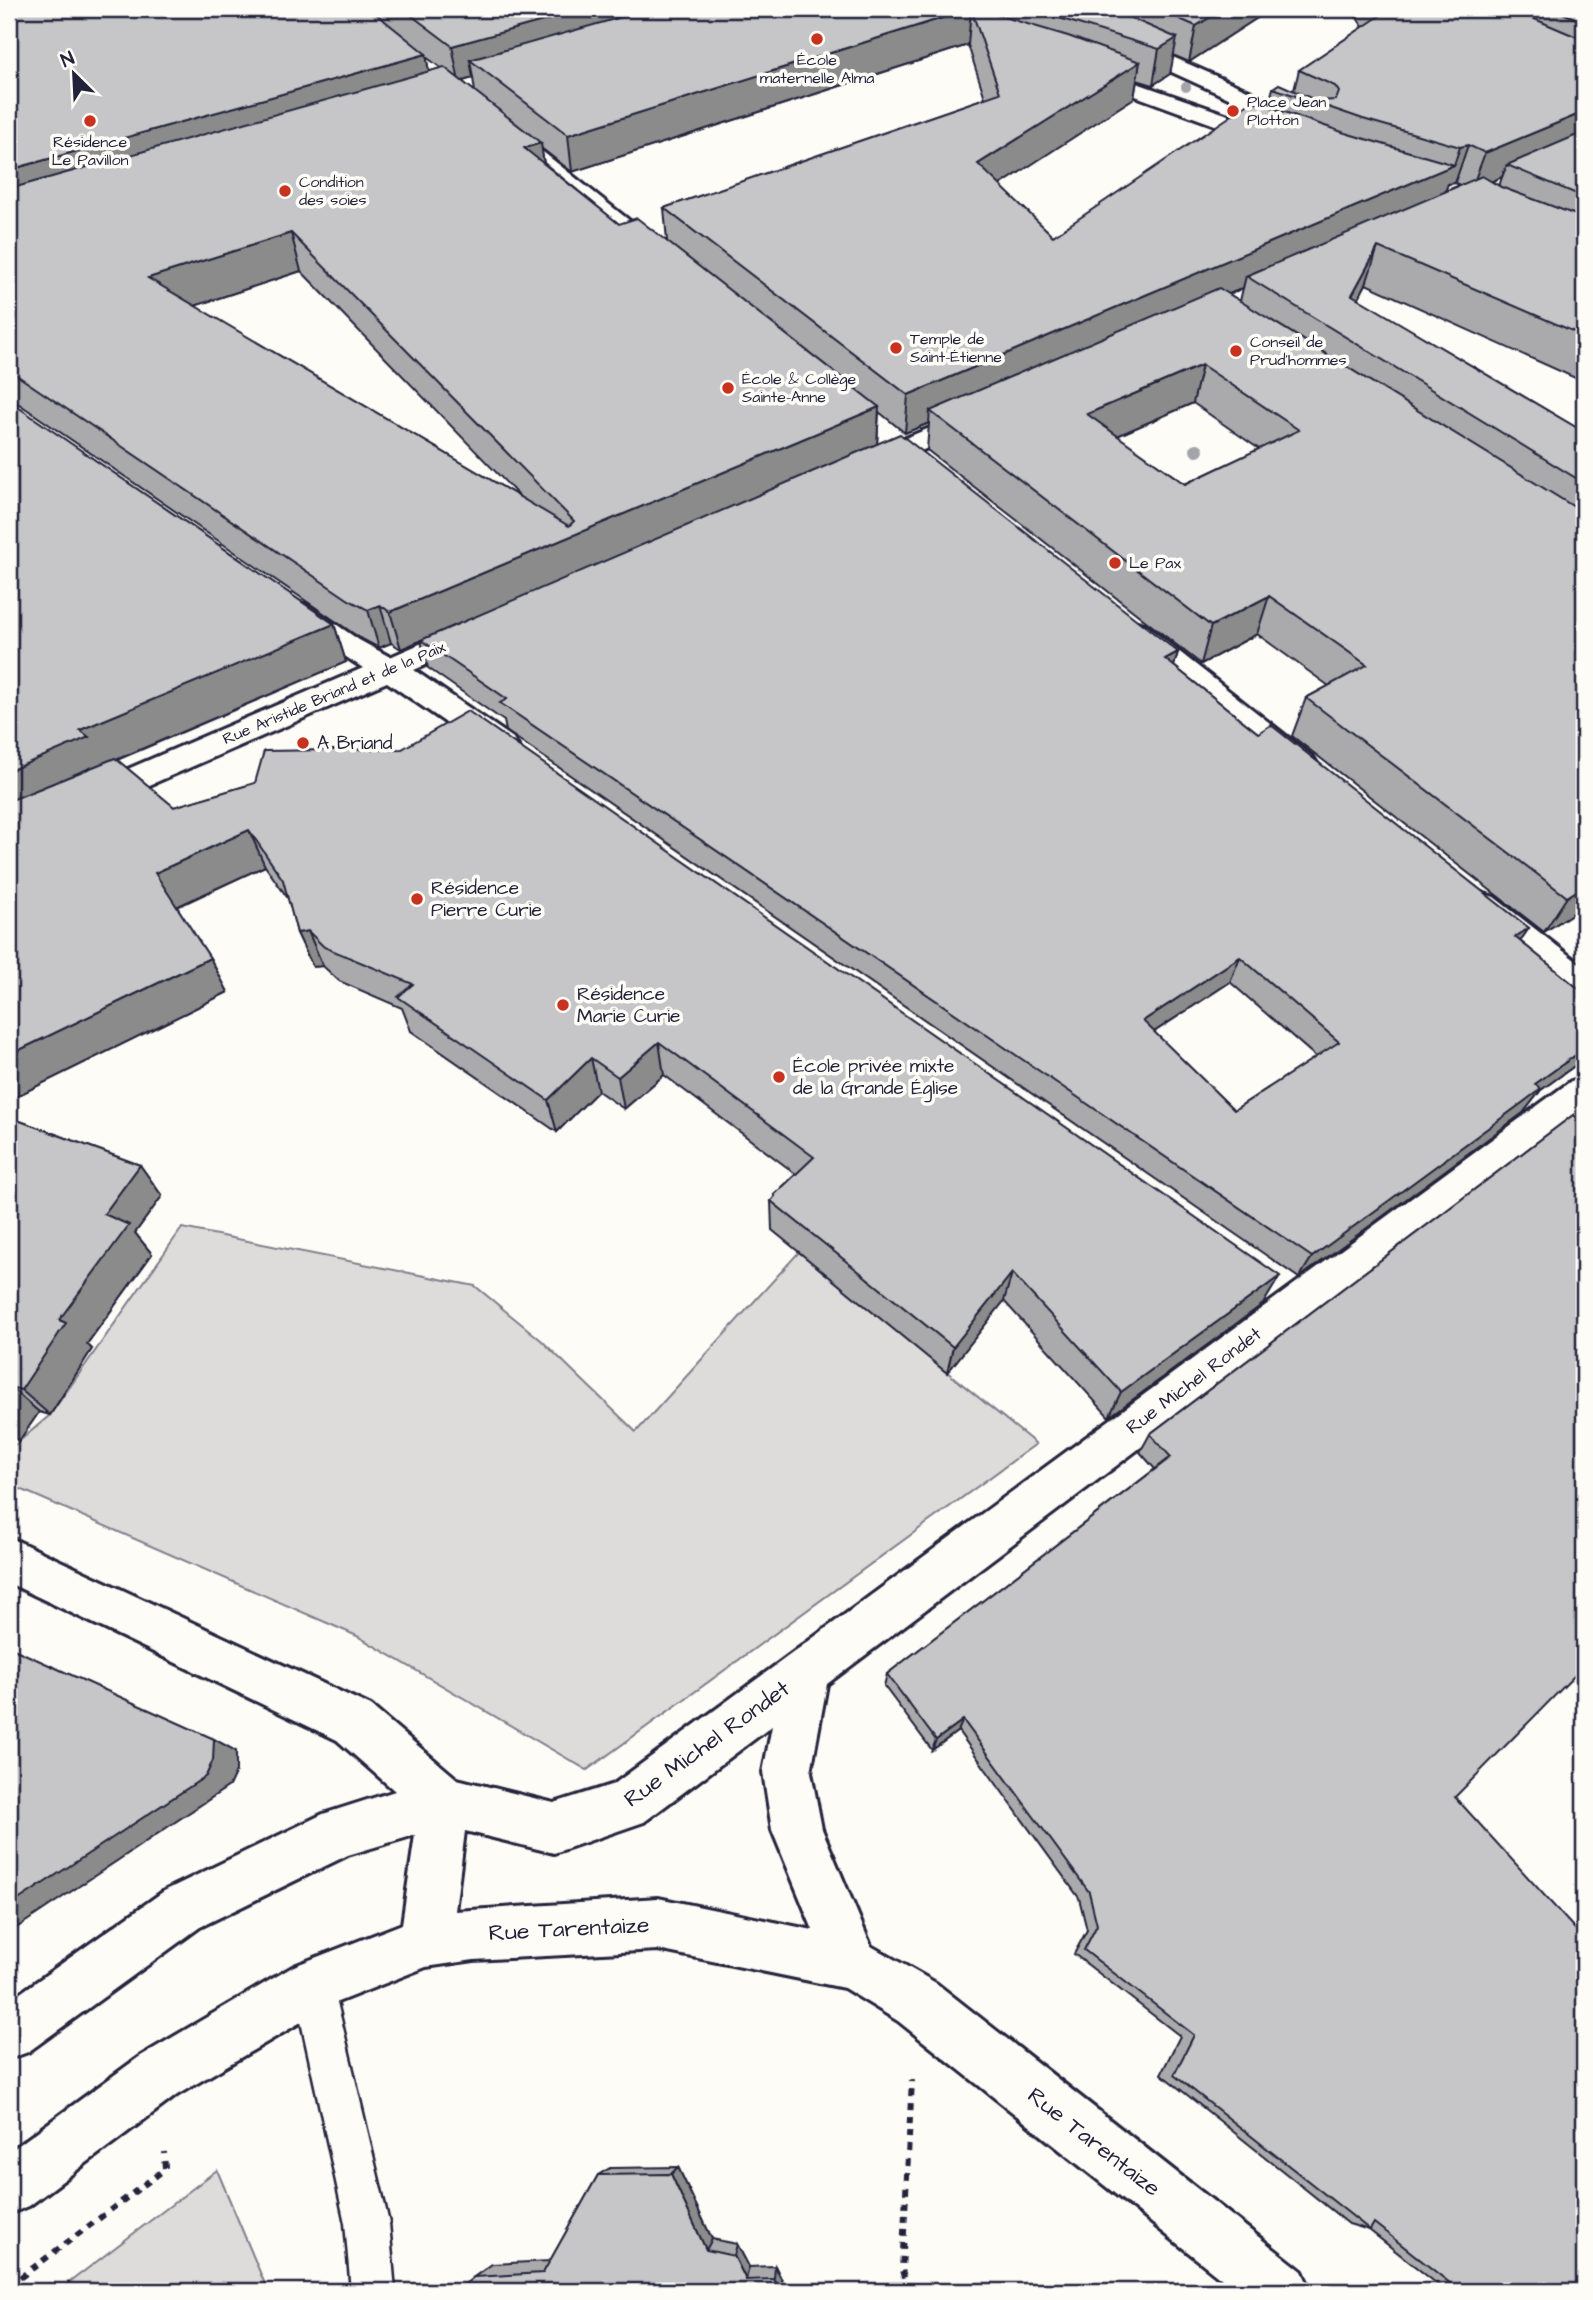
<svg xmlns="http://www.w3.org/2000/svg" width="1593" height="2300" font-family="'Architects Daughter',sans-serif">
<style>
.green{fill:#dddcdb;stroke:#807f8b;stroke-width:2}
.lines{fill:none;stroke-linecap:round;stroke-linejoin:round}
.lane-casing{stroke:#22223b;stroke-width:5}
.street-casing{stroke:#22223b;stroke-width:6}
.path{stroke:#22223b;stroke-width:6;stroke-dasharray:7 7;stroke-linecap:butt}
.lane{fill:#fdfcf7;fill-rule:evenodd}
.street{fill:#fdfcf7;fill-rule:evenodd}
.tree{fill:#a3a3aa}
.wall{fill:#aaaaac;stroke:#22223b;stroke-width:2;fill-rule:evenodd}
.shaded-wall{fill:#8b8b8c;stroke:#22223b;stroke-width:2}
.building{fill:#c6c6c8;stroke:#22223b;stroke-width:2;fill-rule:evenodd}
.poi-dot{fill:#c8321e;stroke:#fdfcf7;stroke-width:2.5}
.labels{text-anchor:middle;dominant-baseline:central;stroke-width:7;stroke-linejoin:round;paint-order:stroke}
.far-poi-label{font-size:16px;fill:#22223b;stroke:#fdfcf7;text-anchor:start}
.far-street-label{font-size:16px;fill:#22223b;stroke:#fdfcf7}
.poi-label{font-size:19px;fill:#22223b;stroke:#fdfcf7;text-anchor:start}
.street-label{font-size:19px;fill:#22223b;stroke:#fdfcf7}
.near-street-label{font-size:23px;fill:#22223b;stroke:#fdfcf7}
</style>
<rect width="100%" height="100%" fill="#fdfcf7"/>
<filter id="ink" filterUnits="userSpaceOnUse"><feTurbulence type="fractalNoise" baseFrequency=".0143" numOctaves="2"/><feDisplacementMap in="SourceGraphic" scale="14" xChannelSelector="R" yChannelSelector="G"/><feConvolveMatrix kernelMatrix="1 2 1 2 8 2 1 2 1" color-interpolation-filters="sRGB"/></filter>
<g filter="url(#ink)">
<g class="green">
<path d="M 182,1228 L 475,1286 L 541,1340 L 636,1432 L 799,1252 L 1036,1444 L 587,1770 L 357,1636 L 9,1484 L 9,1450 L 50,1415 Z"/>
<path d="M 217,2170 L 267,2289 L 264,2291 L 58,2291 Z"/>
</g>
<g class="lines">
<g class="lane-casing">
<path id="lane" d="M 313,1965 L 327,1971 L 333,1985 L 389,2223 L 395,2291 L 351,2291 L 345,2223 L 293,1985 L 299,1971 Z"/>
</g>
<g class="street-casing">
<g id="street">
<path d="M 1048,9 L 1071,9 L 1087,19 L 1308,117 L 1311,122 L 1308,127 L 1292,127 L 1073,27 Z"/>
<path d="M 1085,65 L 1280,133 L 1283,138 L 1280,143 L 1264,143 L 1078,75 L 1075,71 L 1078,67 Z"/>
<path d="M 535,150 L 543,152 L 668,251 L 672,256 L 668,261 L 652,261 L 527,162 L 524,157 L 527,152 Z"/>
<path d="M 977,408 L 986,410 L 990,416 L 986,422 L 876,471 L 866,473 L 856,471 L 852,465 L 856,459 Z"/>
<path d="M 298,602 L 308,605 L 359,640 L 390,657 L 461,626 L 472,623 L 483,626 L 487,633 L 483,640 L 414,670 L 513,738 L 518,746 L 513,754 L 502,757 L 491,754 L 387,682 L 9,846 L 9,820 L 363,668 L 288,619 L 283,612 L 288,605 Z"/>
<path d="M 1133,621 L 1144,624 L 1313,757 L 1318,765 L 1313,773 L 1302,776 L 1291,773 L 1122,638 L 1118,631 L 1122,624 Z"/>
<path d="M 1482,893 L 1494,897 L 1584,967 L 1584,1001 L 1571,997 L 1470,915 L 1465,906 L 1470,897 Z"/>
<path d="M 1584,1077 L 1584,1113 L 827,1684 L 811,1772 L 822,1829 L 871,1946 L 936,1983 L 1302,2271 L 1311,2291 L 1237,2291 L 898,2021 L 844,1988 L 658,1950 L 474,1960 L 426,1967 L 330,2005 L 177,2095 L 29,2206 L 9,2214 L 9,2152 L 139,2057 L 294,1966 L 402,1924 L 415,1835 L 348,1855 L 200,1927 L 28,2052 L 9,2059 L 9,2001 L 164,1891 L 323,1814 L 395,1791 L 337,1740 L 9,1583 L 9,1537 L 371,1706 L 457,1779 L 554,1803 L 614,1784 L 1571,1081 ZM 772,1726 L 763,1772 L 772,1830 L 813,1930 L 658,1898 L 455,1911 L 465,1831 L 554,1853 L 644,1822 Z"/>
</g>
</g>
<g class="path">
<path d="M 9,2286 L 165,2169 L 164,2152"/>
<path d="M 908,2291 L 902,2270 L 912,2080"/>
</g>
<use href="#lane" class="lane"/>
<use href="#street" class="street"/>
</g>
<g class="tree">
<circle cx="1186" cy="87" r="5"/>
<circle cx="1197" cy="450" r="7"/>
</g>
<g class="wall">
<path d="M 9,9 L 1271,9 L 1189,62 L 1173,55 L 1170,74 L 1153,85 L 1137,80 L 1134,98 L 999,185 L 1053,236 L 1268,107 L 1273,88 L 1294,90 L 1299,70 L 1363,27 L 1351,9 L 1584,9 L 1584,382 L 1366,284 L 1358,299 L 1584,432 L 1584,906 L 1544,932 L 1292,736 L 1306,698 L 1329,686 L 1257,634 L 1201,664 L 927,450 L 929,423 L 905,433 L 879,412 L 877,444 L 1178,652 L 1174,666 L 1258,733 L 1529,928 L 1520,941 L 1584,993 L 1584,1059 L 1541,1090 L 1523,1113 L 1299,1278 L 506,731 L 504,721 L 428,668 L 421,641 L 401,649 L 391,643 L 379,648 L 360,638 L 19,404 L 10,402 L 334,624 L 346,662 L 117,760 L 174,807 L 255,783 L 1263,1304 L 1109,1417 L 1004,1301 L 947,1373 L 772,1230 L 771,1201 L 774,1198 L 774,1195 L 796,1174 L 664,1075 L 624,1109 L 598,1091 L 557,1132 L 411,1031 L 402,1008 L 339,981 L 323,966 L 313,967 L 297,933 L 289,900 L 265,866 L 177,907 L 210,958 L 228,992 L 9,1100 ZM 968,45 L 985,98 L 664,208 L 667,241 L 619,224 L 544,163 L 541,148 L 572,172 ZM 426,57 L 441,68 L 429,72 ZM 473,78 L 475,92 L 462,81 ZM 1502,177 L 1499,186 L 1492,181 ZM 1455,183 L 1460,185 L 1445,191 L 1448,184 ZM 301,271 L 520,497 L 194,306 ZM 1243,288 L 1240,301 L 1229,294 ZM 1193,403 L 1259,449 L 1185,484 L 1117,436 ZM 1230,982 L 1316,1057 L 1234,1110 L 1154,1032 Z"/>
<path d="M 1573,1115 L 1455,1797 L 1584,2291 L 1446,2291 L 1369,2230 L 1349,2224 L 1161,2074 L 1180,2036 L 1074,1954 L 1087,1930 L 1079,1898 L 958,1731 L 932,1750 L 884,1686 L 887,1674 L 1155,1469 L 1140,1452 L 1150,1434 Z"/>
<path d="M 9,1117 L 140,1165 L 162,1196 L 135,1233 L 152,1254 L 87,1344 L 92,1349 L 50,1415 L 39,1412 L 19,1441 L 9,1436 Z"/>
<path d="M 678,2167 L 712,2239 L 737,2244 L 749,2267 L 775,2266 L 787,2291 L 474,2277 L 492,2264 L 550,2261 L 598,2175 L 610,2168 Z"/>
</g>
<g class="shaded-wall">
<path d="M 586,9 L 715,9 L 470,60 L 473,78 L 459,82 L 452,46 Z"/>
<path d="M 971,9 L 968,45 L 572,172 L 568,135 Z"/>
<path d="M 1223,9 L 1271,9 L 1189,62 L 1196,26 Z"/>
<path d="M 1177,38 L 1170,74 L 1153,85 L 1159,49 Z"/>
<path d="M 426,54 L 432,90 L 9,212 L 9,170 Z"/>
<path d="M 1140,62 L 1134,98 L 974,202 L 978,164 Z"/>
<path d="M 1584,112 L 1584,143 L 1507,165 L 1502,177 L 1471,190 L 1485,153 Z"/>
<path d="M 541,143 L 546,180 L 524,148 Z"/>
<path d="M 1468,145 L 1455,183 L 1448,184 L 1441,202 L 1246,276 L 1243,288 L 939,418 L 930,411 L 929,423 L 905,433 L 908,395 L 1454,165 L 1460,147 Z"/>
<path d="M 291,233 L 301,271 L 161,317 L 148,278 Z"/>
<path d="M 1378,247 L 1366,284 L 1340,333 L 1352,295 Z"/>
<path d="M 1202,365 L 1193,403 L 1080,452 L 1087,414 Z"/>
<path d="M 879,407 L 877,445 L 401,649 L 390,612 Z"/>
<path d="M 1269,596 L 1257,634 L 1201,664 L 1211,626 Z"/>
<path d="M 380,605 L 391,643 L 379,648 L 368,610 Z"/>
<path d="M 334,624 L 346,662 L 104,765 L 9,817 L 9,771 L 80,730 Z"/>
<path d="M 1178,652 L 1170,680 L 1165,659 Z"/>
<path d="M 249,830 L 265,866 L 174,908 L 155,873 Z"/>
<path d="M 1584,886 L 1584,906 L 1544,932 L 1567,897 Z"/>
<path d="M 1529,928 L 1512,953 L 1515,937 Z"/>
<path d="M 308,931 L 323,966 L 313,967 L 297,933 Z"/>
<path d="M 1240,957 L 1230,982 L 1134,1045 L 1143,1021 Z"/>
<path d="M 210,958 L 228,992 L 9,1100 L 9,1055 Z"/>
<path d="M 659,1042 L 664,1075 L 624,1109 L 618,1077 Z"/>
<path d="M 1584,1049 L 1584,1059 L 1541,1090 L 1523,1113 L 1299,1278 L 1312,1257 L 1535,1084 Z"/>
<path d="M 591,1058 L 598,1091 L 557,1132 L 548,1100 Z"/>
<path d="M 140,1165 L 162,1196 L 135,1233 L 152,1254 L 87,1344 L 92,1349 L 50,1415 L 21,1390 L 59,1320 L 104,1214 Z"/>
<path d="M 1012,1273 L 1004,1301 L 947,1373 L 953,1347 Z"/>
<path d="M 1280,1276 L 1263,1304 L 1109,1417 L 1121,1392 Z"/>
<path d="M 10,1387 L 39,1412 L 19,1441 L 9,1433 Z"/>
<path d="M 963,1720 L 958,1731 L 932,1750 L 936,1740 Z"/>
<path d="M 214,1739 L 236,1751 L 236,1771 L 229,1786 L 9,1933 L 9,1906 Z"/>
<path d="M 678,2167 L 712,2239 L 706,2250 L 671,2174 Z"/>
<path d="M 737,2244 L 749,2267 L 746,2280 L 734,2256 Z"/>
<path d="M 775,2266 L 787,2291 L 780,2291 L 774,2279 Z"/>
</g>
<g class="building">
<path d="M 9,9 L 370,9 L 426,54 L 9,170 Z"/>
<path d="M 403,9 L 586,9 L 452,46 Z"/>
<path d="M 650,9 L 977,9 L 1068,36 L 1140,62 L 978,164 L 1053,236 L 1253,101 L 1345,133 L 1454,165 L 908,395 L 664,208 L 1000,93 L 971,9 L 568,135 L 470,60 Z"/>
<path d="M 1030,9 L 1110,9 L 1177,38 L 1159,49 Z"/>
<path d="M 1157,9 L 1223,9 L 1196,26 Z"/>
<path d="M 1386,9 L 1511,9 L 1584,40 L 1584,112 L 1485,153 L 1468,145 L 1460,147 L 1363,119 L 1273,88 L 1279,84 L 1317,101 L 1336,100 L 1339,92 L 1335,86 L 1299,70 L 1387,11 Z"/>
<path d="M 1553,9 L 1584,9 L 1584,22 Z"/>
<path d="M 444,67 L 541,143 L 524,148 L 619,224 L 637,218 L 879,407 L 390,612 L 380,605 L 368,610 L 349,600 L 9,370 L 9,189 ZM 291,233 L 574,521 L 569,526 L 148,278 Z"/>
<path d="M 1584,132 L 1584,197 L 1507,165 Z"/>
<path d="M 1482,176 L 1501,187 L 1584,218 L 1584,336 L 1378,247 L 1352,295 L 1584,432 L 1584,483 L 1246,276 Z"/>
<path d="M 1219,288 L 1584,513 L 1584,886 L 1567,897 L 1306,698 L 1367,665 L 1269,596 L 1211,626 L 930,411 ZM 1202,365 L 1299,430 L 1185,484 L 1087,414 Z"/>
<path d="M 9,401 L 334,624 L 80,730 L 89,737 L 9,771 Z"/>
<path d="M 900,434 L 1178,652 L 1165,659 L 1258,733 L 1271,725 L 1529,928 L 1515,937 L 1584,993 L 1584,1049 L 1535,1084 L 1541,1089 L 1312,1257 L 500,703 L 507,699 L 421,640 ZM 1240,957 L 1339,1042 L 1234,1110 L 1143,1021 Z"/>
<path d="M 468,711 L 1280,1276 L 1121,1392 L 1012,1273 L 953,1347 L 771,1201 L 775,1196 L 774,1195 L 814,1157 L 659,1042 L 618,1077 L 591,1058 L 548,1100 L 398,997 L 413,984 L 324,947 L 308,931 L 297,933 L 283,880 L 249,830 L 155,873 L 210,958 L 9,1055 L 9,801 L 115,758 L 174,807 L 255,783 L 264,751 L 402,749 Z"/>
<path d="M 1573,1115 L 1584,1125 L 1584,1666 L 1455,1797 L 1584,1939 L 1584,2291 L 1460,2291 L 1374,2223 L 1370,2230 L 1174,2075 L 1194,2035 L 1084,1950 L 1097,1925 L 1089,1892 L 963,1720 L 936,1740 L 887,1674 L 1171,1457 L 1150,1434 Z"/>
<path d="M 9,1117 L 140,1165 L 104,1214 L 129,1225 L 59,1320 L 66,1323 L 21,1390 L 10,1387 L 9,1389 Z"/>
<path d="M 9,1647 L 214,1739 L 213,1760 L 206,1776 L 9,1906 Z"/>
<path d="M 671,2174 L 706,2250 L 734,2256 L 746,2280 L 774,2279 L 780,2291 L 456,2291 L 474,2277 L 543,2273 L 598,2175 Z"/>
</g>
</g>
<g class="poi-dot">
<circle cx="817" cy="39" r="7"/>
<circle cx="1233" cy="111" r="7"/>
<circle cx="90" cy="121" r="7"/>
<circle cx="285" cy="191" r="7"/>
<circle cx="896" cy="348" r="7"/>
<circle cx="1236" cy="351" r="7"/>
<circle cx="728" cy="388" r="7"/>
<circle cx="1115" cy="563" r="7"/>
<circle cx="303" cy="743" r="7"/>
<circle cx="417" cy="899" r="7"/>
<circle cx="563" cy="1005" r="7"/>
<circle cx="779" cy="1077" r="7"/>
</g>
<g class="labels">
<g class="far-poi-label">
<text x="817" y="60" text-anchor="middle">École<tspan x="817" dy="18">maternelle Alma</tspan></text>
<text x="1247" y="102">Place Jean<tspan x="1247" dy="18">Plotton</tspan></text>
<text x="90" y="142" text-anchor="middle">Résidence<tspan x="90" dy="18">Le Pavillon</tspan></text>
<text x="299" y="182">Condition<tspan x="299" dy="18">des soies</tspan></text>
<text x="910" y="339">Temple de<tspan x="910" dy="18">Saint-Étienne</tspan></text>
<text x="1250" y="342">Conseil de<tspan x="1250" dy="18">Prud’hommes</tspan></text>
<text x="742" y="379">École &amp; Collège<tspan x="742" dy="18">Sainte-Anne</tspan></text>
<text x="1129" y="563">Le Pax</text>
</g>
<g class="far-street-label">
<text transform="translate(334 693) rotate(-23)">Rue Aristide Briand et de la Paix</text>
</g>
<g class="poi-label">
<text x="317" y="743">A Briand</text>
<text x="431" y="888">Résidence<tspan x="431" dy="22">Pierre Curie</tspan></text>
<text x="577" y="994">Résidence<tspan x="577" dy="22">Marie Curie</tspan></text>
<text x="793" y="1066">École privée mixte<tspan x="793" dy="22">de la Grande Église</tspan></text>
</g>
<g class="street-label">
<text transform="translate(1194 1381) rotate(-37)">Rue Michel Rondet</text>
</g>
<g class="near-street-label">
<text transform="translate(707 1744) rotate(-36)">Rue Michel Rondet</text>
<text transform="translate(569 1929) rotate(-3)">Rue Tarentaize</text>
<text transform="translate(1094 2142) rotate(38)">Rue Tarentaize</text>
</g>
</g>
<rect width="1593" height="2300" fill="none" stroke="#fdfcf7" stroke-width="35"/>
<rect x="18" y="18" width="1558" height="2265" fill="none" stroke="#22223b" stroke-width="2.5" filter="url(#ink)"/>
<g transform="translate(74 74) rotate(336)" stroke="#fdfcf7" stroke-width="5" paint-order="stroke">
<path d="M0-5L12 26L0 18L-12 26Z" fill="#22223b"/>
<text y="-10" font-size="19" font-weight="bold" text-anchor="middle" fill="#22223b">N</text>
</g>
</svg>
